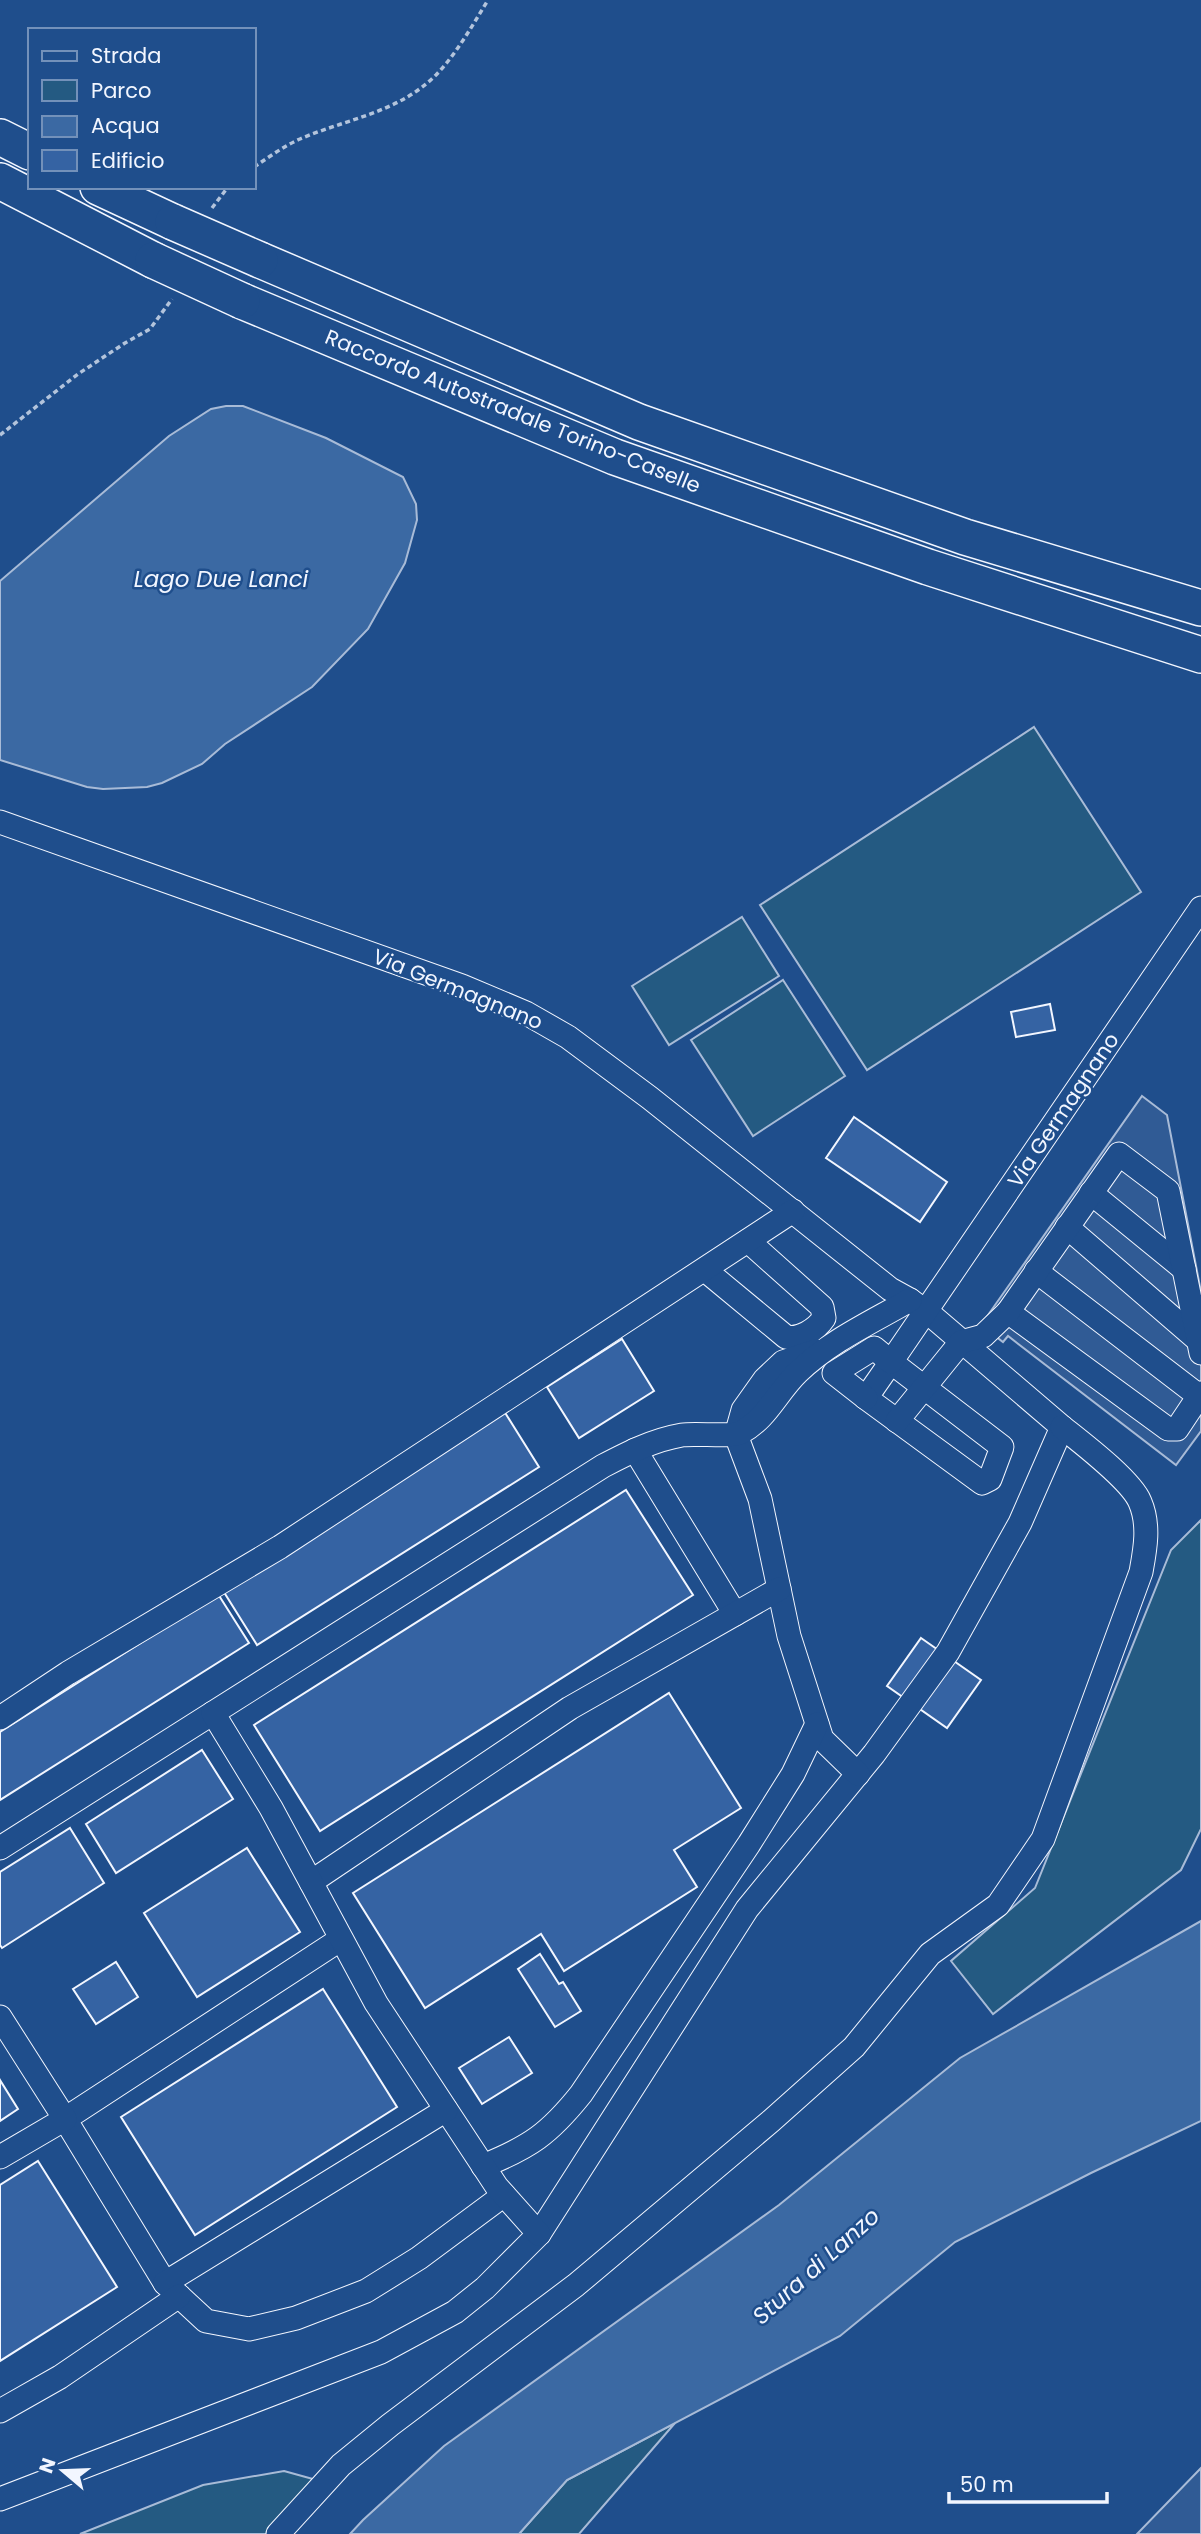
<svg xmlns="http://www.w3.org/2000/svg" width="1201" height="2534" font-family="Poppins,sans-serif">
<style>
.green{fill:#245a82;stroke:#a8bbd7;stroke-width:2}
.parking{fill:#305b95;stroke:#a8bbd7;stroke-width:2}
.water{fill:#3b69a3;stroke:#a8bbd7;stroke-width:2}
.building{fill:#3563a3;stroke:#f2f6ff;stroke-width:2}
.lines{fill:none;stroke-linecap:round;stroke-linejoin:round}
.minor-casing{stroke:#f2f6ff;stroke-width:25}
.highway-casing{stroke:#f2f6ff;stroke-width:38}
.path{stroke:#b3c4dc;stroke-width:3.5;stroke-dasharray:5 3.5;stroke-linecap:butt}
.minor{stroke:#1f4e8c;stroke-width:23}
.highway{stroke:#1f4e8c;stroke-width:35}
.highway-bridge-casing{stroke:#f2f6ff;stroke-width:38;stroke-linecap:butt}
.highway-bridge{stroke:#1f4e8c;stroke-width:35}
.labels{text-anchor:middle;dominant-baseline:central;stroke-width:5;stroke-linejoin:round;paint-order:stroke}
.street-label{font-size:21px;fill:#f2f6ff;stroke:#1f4e8c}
.water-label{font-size:23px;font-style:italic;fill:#f2f6ff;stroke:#1f4e8c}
</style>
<rect width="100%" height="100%" fill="#1f4e8c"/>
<g class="green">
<path d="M 1034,727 L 1141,892 L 867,1070 L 760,905 Z"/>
<path d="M 742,917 L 779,976 L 669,1045 L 632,986 Z"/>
<path d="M 783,980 L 845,1076 L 753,1136 L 691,1040 Z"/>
<path d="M 1201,1520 L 1201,1829 L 1181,1870 L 993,2014 L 951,1961 L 1035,1888 L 1171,1550 Z"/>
<path d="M 675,2423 L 579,2534 L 519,2534 L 567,2480 Z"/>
<path d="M 284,2471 L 331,2484 L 286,2534 L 80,2534 L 203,2485 Z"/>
</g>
<g class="parking">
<path d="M 1142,1096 L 1167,1115 L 1201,1292 L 1201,1431 L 1176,1465 L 1008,1336 L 1003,1342 L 981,1325 Z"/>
<path d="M 1201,2468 L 1201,2534 L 1137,2534 Z"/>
</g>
<g class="water">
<path d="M 226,406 L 243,406 L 326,438 L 403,477 L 416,504 L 417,520 L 405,563 L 368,629 L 312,687 L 225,744 L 202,764 L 162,783 L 147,787 L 103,789 L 87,787 L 0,760 L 0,581 L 169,436 L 211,409 Z"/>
<path d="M 1201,1921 L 1201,2121 L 1091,2173 L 955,2242 L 840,2336 L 567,2480 L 519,2534 L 350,2534 L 363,2520 L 444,2446 L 779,2205 L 960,2058 Z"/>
</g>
<g class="building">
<path d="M 1050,1004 L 1055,1030 L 1016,1037 L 1011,1012 Z"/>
<path d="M 854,1117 L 947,1182 L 920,1222 L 826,1158 Z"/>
<path d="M 622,1339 L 654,1391 L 579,1438 L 547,1387 Z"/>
<path d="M 504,1411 L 539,1467 L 257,1645 L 222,1589 Z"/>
<path d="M 626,1490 L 693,1595 L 320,1831 L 254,1725 Z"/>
<path d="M 218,1594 L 249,1643 L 0,1800 L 0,1732 Z"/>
<path d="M 921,1638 L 981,1680 L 947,1728 L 887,1686 Z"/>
<path d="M 669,1693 L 741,1808 L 674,1850 L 697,1887 L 564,1971 L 541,1934 L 425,2008 L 353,1893 Z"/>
<path d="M 202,1750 L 233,1799 L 116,1873 L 86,1824 Z"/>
<path d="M 70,1828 L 104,1883 L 2,1948 L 0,1945 L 0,1872 Z"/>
<path d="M 247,1848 L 300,1932 L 197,1997 L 144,1913 Z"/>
<path d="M 540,1954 L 559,1984 L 563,1982 L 581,2011 L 555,2027 L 518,1969 Z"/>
<path d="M 116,1962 L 138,1997 L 96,2024 L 73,1989 Z"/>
<path d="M 323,1989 L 397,2107 L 195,2235 L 121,2117 Z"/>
<path d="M 509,2037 L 532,2073 L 482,2104 L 459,2068 Z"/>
<path d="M 0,2080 L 18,2109 L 0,2121 Z"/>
<path d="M 38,2161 L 117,2287 L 0,2361 L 0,2185 Z"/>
</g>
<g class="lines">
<g class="minor-casing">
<g id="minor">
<path d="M 0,822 L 462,986 L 526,1013 L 568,1037 L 650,1098 L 890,1289 L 910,1300 L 932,1316 L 1062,1427 L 1020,1523 L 948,1652 L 874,1754 L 747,1909 L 539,2234 L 485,2288 L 455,2312 L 381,2352 L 0,2499"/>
<path d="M 1091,1193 L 1184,1269"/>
<path d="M 1067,1227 L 1198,1340"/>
<path d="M 705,1270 L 786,1337 C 799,1340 816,1330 824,1318 L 822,1307 L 748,1241"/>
<path d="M 1036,1271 L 1199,1396"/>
<path d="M 1008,1312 L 1168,1429 L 1177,1429 L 1201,1393"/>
<path d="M 816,1351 L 783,1362 L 765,1379 L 743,1410 L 736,1435 L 760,1499 L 789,1636 L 822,1739 L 858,1774"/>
<path d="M 891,1362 L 1002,1447 L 990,1479 L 982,1483 L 866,1398 Z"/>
<path d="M 866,1398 L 834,1373 L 874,1348 L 891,1362 L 1201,908"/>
<path d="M 897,1421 L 961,1342 L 983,1336 L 1008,1312 L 1119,1154 L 1168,1191 L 1201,1353"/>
<path d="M 635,1450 L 735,1614"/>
<path d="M 0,1718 L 68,1673 L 280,1547 L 793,1211"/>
<path d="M 0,1848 L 213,1713"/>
<path d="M 311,1882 L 570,1708 L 779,1589"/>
<path d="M 341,1939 L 65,2119 L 165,2283 L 206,2321 L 249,2329 L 296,2318 L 366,2291 L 419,2258 L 504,2195"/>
<path d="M 0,2017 L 65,2119 L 0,2157"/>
<path d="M 483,2166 C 530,2147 549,2134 581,2094 L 749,1844 L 793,1774 L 817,1724"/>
<path d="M 539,2234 L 497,2187 L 376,2003 L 271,1808 L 213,1713 L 603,1466 C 628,1453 653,1440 682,1435 C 695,1433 731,1437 740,1433 C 767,1419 777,1392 798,1372 C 830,1341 872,1322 910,1300"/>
<path d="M 165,2283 L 446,2110"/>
<path d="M 0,2411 L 60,2377 L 179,2296"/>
<path d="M 278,2534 L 341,2465 L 390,2425 L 576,2285 L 771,2121 L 854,2047 L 930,1954 L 998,1905 L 1043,1839 L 1141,1572 C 1145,1550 1150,1525 1140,1502 C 1131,1480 1082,1443 1062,1427"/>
</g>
</g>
<g class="highway-casing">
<g id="highway">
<path d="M 0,137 L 30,152"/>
<path d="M 0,181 L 153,260"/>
<path d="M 98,187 L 173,222"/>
<path d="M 260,260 L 639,422 L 965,537 L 1201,608"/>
<path d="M 242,301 L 615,457 L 928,567 L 1201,655"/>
</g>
</g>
<g class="path">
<path d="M 254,167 C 269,157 284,146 300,139 C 346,119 398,113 436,75 C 457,53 472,26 488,0"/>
<path d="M 212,208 L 228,187"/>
<path d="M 0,435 L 78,374 L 125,343 L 150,329 L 172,299"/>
</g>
<use href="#minor" class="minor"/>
<use href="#highway" class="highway"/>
<g class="highway-bridge-casing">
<g id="highway-bridge">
<path d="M 173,222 L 260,260"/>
<path d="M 153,260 L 242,301"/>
</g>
</g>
<use href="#highway-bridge" class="highway-bridge"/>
</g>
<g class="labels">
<g class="street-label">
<text transform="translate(513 411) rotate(22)">Raccordo Autostradale Torino-Caselle</text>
<text transform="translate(458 989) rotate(22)">Via Germagnano</text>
<text transform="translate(1063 1110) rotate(-56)">Via Germagnano</text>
</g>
<g class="water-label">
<text x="221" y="579">Lago Due Lanci</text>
<text transform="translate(816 2266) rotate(-42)">Stura di Lanzo</text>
</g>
</g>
<rect x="28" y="28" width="228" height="161" fill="#1f4e8c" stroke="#7391ba" stroke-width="2"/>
<rect x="42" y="51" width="35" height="10" fill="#1f4e8c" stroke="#7391ba" stroke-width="2"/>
<text x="91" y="63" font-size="21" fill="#f2f6ff">Strada</text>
<rect x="42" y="80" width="35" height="21" fill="#245a82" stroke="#7391ba" stroke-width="2"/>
<text x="91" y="98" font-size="21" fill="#f2f6ff">Parco</text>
<rect x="42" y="116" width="35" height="21" fill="#3b69a3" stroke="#7391ba" stroke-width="2"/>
<text x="91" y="133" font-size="21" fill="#f2f6ff">Acqua</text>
<rect x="42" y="150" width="35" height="21" fill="#3563a3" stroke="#7391ba" stroke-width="2"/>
<text x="91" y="168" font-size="21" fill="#f2f6ff">Edificio</text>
<g transform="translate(63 2471) rotate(289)" stroke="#1f4e8c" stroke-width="5" paint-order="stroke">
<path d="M0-5L12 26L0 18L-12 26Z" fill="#f2f6ff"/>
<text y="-10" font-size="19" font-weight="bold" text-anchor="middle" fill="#f2f6ff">N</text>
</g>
<path d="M949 2492v10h158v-10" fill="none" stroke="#f2f6ff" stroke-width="3.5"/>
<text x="960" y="2492" font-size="21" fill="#f2f6ff" stroke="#1f4e8c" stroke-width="5" paint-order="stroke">50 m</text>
</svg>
